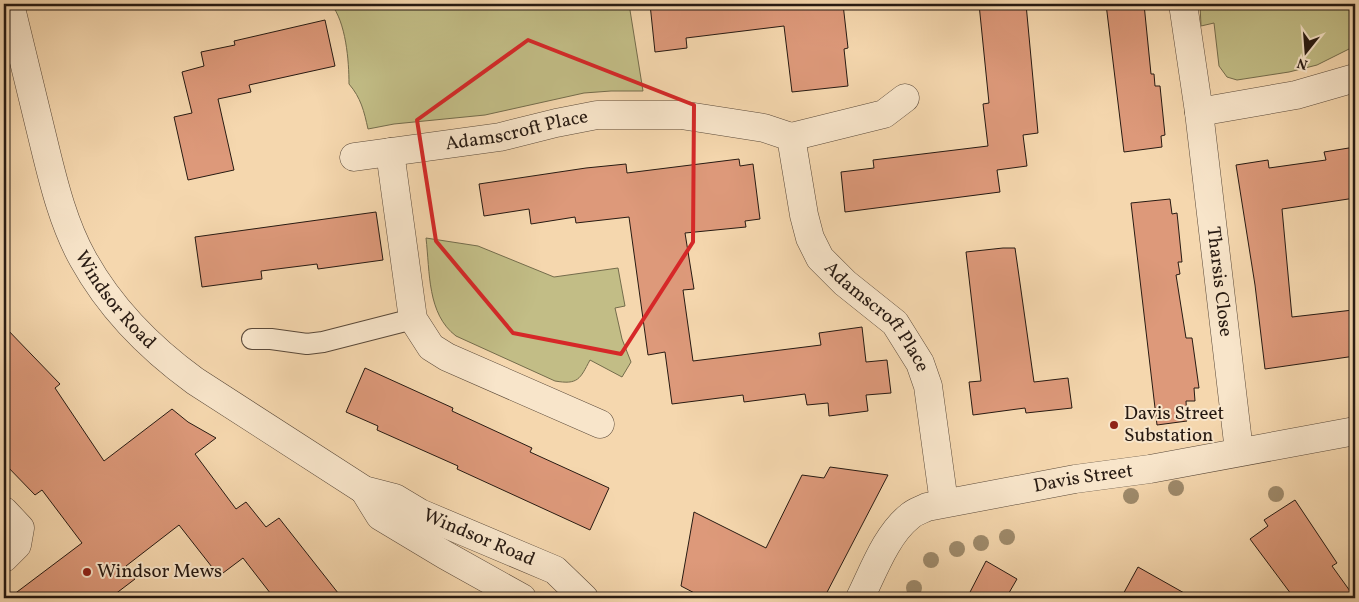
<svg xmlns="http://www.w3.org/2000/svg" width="1359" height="602" font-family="Vollkorn,serif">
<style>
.green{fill:#c2bd86;stroke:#746c4c}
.building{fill:#dd997a;stroke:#271a12}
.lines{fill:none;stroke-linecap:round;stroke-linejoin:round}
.service-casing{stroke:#5a4939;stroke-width:22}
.minor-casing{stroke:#5a4939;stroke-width:29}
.tertiary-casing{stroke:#5a4939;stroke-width:29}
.service{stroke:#f8e5ca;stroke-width:20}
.minor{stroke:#f8e5ca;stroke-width:28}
.tertiary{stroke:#f8e5ca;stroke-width:28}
.tree{fill:#9e8a6b}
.marked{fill:none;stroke:#d62828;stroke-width:4;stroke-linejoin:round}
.poi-dot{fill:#8f2418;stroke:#f8e5ca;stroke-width:2}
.labels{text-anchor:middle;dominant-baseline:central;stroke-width:4;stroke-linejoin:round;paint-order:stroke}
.street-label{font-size:19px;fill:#271a12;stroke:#f8e5ca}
.poi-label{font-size:19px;fill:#271a12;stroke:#f8e5ca;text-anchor:start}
</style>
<rect width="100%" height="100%" fill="#f5d7ae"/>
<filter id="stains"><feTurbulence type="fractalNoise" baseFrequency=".004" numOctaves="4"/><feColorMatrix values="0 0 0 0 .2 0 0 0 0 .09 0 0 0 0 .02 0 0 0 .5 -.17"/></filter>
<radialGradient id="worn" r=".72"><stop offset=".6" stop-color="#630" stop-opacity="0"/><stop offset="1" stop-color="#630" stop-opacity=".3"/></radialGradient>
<g class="green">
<path d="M 331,4 L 629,4 L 643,91 L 611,91 L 584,93 L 485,115 L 394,124 L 368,129 C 364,111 361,98 349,84 C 349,61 346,22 331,4 Z"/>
<path d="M 1200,4 L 1355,4 L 1355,46 L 1317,65 L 1289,72 L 1237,80 L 1227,77 L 1219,66 L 1214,23 L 1201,26 Z"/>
<path d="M 426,238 L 478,246 L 554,277 L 618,268 L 625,306 L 615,308 L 622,339 L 631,362 L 622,377 L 590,360 C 580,379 578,385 555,381 L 456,336 C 427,314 430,272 426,238 Z"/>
</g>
<g class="building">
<path d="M 650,4 L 843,4 L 848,48 L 844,49 L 848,86 L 792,92 L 784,26 L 686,38 L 687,48 L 655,52 Z"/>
<path d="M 979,4 L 1026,4 L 1038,133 L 1023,135 L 1027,166 L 997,170 L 1000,192 L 845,212 L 841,172 L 874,168 L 873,160 L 988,146 L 983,104 L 989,103 Z"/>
<path d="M 1106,4 L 1144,4 L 1151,74 L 1154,74 L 1155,86 L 1160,86 L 1165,135 L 1161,136 L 1162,147 L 1124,152 Z"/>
<path d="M 325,20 L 335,66 L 249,85 L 251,92 L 218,99 L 234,170 L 188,180 L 174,117 L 192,113 L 182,72 L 204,66 L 201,52 L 235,45 L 234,41 Z"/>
<path d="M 1355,147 L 1355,198 L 1282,209 L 1292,317 L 1353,310 L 1355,329 L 1355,356 L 1265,369 L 1255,285 L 1236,165 L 1268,160 L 1269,168 L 1326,160 L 1324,152 Z"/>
<path d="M 739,159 L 740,166 L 753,164 L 760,219 L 745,221 L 746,227 L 685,233 L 694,289 L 683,290 L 693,361 L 821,345 L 819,333 L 862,327 L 866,362 L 887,360 L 891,393 L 866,395 L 868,411 L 829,416 L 828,403 L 807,405 L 805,394 L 744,402 L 743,395 L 672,404 L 665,352 L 648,355 L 629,217 L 576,223 L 575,217 L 531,224 L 529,209 L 484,216 L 479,184 L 586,168 L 626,164 L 627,173 Z"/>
<path d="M 1170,199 L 1172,214 L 1177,213 L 1182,262 L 1178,262 L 1180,274 L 1176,275 L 1186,338 L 1192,338 L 1199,388 L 1194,388 L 1195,401 L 1186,401 L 1187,421 L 1157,425 L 1131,203 Z"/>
<path d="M 376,212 L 383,260 L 318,269 L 317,264 L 261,271 L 262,279 L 202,287 L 195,237 Z"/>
<path d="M 1003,248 L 1015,248 L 1034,382 L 1068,378 L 1072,408 L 1026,413 L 1025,408 L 973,415 L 969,382 L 981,381 L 966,252 Z"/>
<path d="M 4,326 L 60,384 L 55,388 L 104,461 L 172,409 L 188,422 L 216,438 L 195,454 L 236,509 L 246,502 L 266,527 L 279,518 L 342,598 L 274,598 L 243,558 L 219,576 L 179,525 L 126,566 L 135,579 L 110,598 L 9,598 L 82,543 L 42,490 L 35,495 L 4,463 Z"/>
<path d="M 365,368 L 453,408 L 452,411 L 532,448 L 530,452 L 609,488 L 590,530 L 457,469 L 458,466 L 377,430 L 378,426 L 346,412 Z"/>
<path d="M 830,467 L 888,475 L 824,598 L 704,598 L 681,586 L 694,512 L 766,548 L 802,475 L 824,478 Z"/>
<path d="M 1295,500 L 1337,563 L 1332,566 L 1355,598 L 1294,598 L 1250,539 L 1268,526 L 1264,520 Z"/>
<path d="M 986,561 L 1017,579 L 1006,598 L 967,598 Z"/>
<path d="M 1138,567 L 1193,598 L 1121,598 Z"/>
</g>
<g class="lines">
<g class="service-casing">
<path id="service" d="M 252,339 L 271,339 L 307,344 L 323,342 L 413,319"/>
</g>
<g class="minor-casing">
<g id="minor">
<path id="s1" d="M 1183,4 L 1199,112 L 1239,451"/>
<path d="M 1199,112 L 1296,95 L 1355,78"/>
<path d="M 791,137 L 884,114 L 905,98"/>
<path d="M 390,152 L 413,319 L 431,347 L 447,357 L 600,424"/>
<path id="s2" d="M 354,157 L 500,137 L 556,123 L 597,115 L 681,115 L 764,128 L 791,137 L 804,215 L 810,238 L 820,258 L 845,283 L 895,323 L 920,363 L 928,386 L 944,503"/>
<path d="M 4,511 L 20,528 L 17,545 L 4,558"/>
<path id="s3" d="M 860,598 C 873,572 886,535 910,516 C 914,512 921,510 927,507 L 1075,479 L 1150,469 L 1355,431"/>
</g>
</g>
<g class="tertiary-casing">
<g id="tertiary">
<path id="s4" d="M 10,4 C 22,52 33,100 45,148 C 54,185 64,225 83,259 C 110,308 151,349 195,381 L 364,490 L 395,498 L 420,513 L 555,570 L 584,598"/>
<path d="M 364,490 L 380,516 L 445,555 L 522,598"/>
</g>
</g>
<use href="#service" class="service"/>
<use href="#minor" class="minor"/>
<use href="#tertiary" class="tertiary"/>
</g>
<g class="tree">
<circle cx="1176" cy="488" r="8"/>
<circle cx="1276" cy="494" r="8"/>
<circle cx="1131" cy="496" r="8"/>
<circle cx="1007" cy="537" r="8"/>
<circle cx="981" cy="543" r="8"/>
<circle cx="957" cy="549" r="8"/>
<circle cx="931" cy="560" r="8"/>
<circle cx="914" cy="588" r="8"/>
</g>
<path class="marked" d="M 528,40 L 694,105 L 693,242 L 621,354 L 513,333 L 436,241 L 417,120 Z"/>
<g class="poi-dot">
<circle cx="1114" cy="425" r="5"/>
<circle cx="87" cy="572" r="5"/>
</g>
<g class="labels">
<g class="street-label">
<text stroke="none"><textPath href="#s2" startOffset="165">Adamscroft Place</textPath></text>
<text stroke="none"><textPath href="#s1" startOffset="280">Tharsis Close</textPath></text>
<text stroke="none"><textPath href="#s4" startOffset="318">Windsor Road</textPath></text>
<text stroke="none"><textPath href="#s2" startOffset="651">Adamscroft Place</textPath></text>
<text stroke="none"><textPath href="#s3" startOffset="275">Davis Street</textPath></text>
<text stroke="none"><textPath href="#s4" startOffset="759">Windsor Road</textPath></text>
</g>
<g class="poi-label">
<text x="1124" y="414">Davis Street<tspan x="1124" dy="22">Substation</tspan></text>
<text x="97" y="572">Windsor Mews</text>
</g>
</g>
<rect width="1359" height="602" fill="none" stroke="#f5d7ae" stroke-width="20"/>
<rect x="5" y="5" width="1349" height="592" fill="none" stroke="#271a12" stroke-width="2.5"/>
<rect x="10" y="10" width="1339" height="582" fill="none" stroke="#271a12"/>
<g transform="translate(1306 52) rotate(197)" stroke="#f8e5ca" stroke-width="4" paint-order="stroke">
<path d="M0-4L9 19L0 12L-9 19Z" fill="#271a12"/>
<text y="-8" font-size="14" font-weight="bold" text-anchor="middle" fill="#271a12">N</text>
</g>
<rect width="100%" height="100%" filter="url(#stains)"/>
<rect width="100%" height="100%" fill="url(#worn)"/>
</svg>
